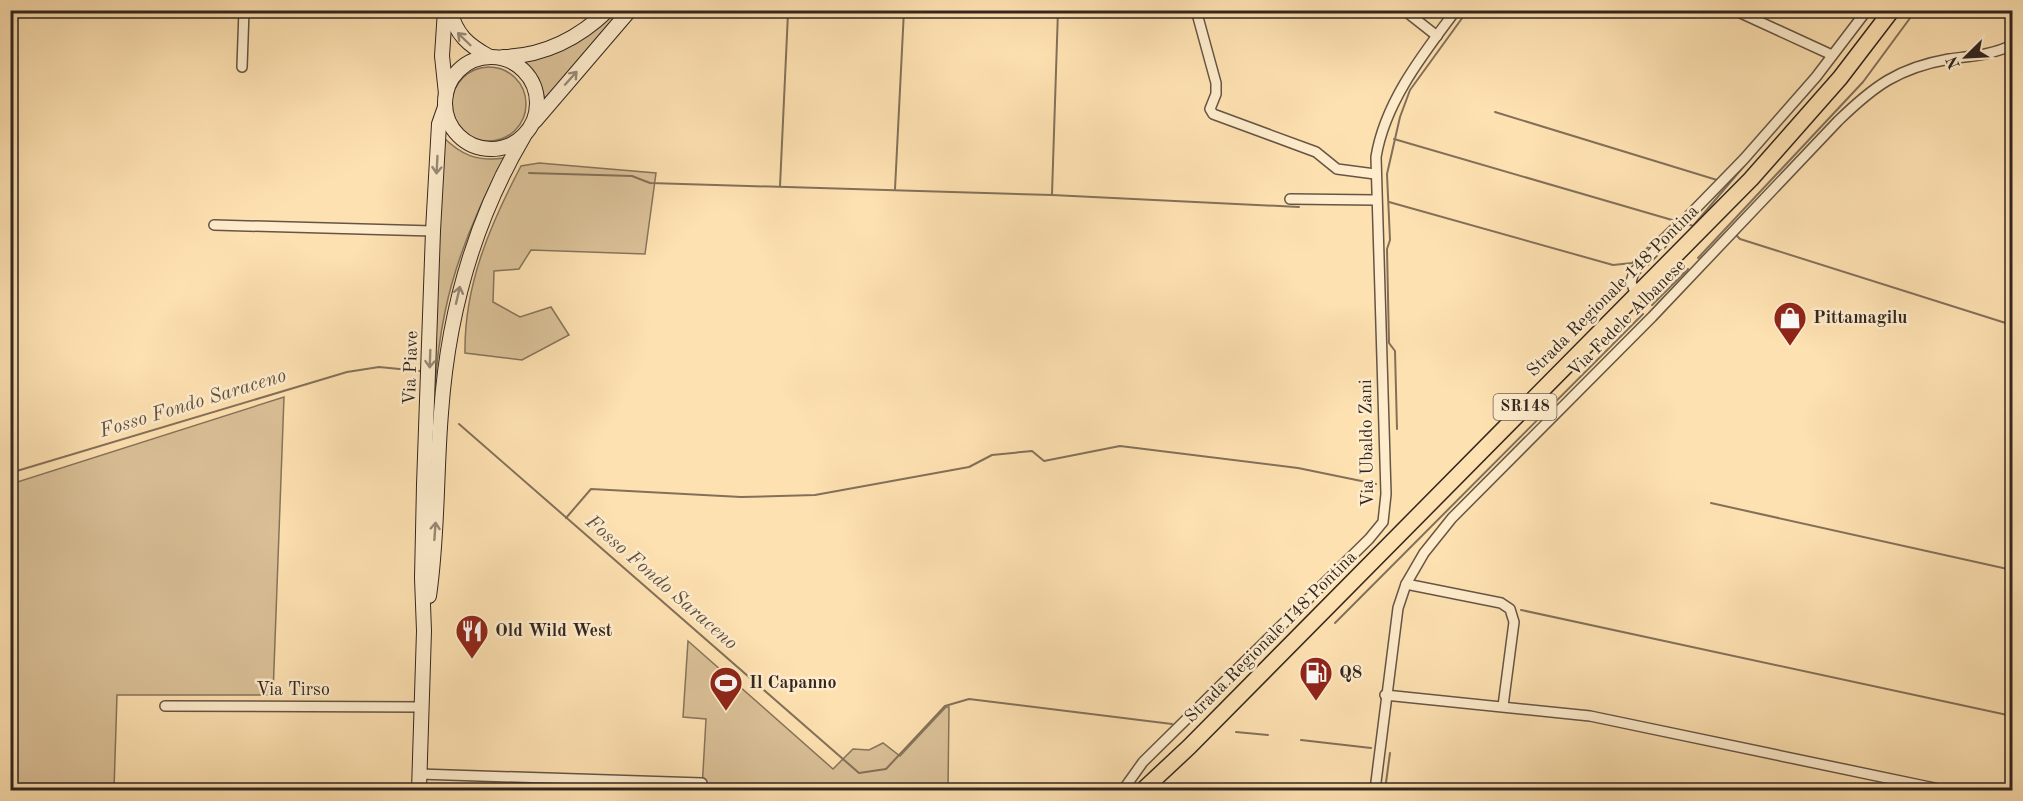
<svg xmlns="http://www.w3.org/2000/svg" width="2023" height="801" font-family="'Old Standard TT',serif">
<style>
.green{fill:#dbc198;stroke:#86745c;stroke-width:1.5}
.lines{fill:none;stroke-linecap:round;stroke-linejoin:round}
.stream{stroke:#83705a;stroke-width:2}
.street-casing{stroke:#655544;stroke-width:12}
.secondary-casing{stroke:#322620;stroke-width:16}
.primary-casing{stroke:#322620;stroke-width:18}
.street{stroke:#feeccc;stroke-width:9}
.secondary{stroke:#feeccc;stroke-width:14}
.primary{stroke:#fee1b1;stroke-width:15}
.oneway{stroke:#988976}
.labels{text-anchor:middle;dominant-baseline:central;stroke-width:5;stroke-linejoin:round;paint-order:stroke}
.shield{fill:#feeccc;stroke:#6f6154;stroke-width:1.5}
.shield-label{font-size:16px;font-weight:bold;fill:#322620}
.street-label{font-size:18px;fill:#322620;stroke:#feeccc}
.poi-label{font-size:18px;font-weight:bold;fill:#322620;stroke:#feeccc;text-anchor:start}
.water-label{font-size:20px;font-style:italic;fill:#615142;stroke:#feeccc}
</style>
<rect width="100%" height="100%" fill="#fee1b1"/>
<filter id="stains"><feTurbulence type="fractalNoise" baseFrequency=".00333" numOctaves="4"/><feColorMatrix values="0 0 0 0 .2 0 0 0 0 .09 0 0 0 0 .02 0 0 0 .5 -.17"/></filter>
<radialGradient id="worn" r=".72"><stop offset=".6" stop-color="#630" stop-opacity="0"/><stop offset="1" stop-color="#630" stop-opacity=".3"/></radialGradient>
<g class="green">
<path d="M 613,11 L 620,11 L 545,99 L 538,78 L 524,61 C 565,52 586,42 613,11 Z"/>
<circle cx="489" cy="104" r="37"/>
<path d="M 442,136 C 461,155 477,162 504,158 C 478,207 456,258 445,312 C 431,378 433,447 430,514 Z"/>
<path d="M 539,163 L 656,173 L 645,254 L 531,250 L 519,269 L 494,271 L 493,302 L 520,317 L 551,307 L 569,335 L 522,360 L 465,353 C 464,285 490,225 521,166 Z"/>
<path d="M 284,397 L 273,695 L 117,695 L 114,790 L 11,790 L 11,484 Z"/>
<path d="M 688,641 L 833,769 L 853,749 L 869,750 L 883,743 L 900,756 L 946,707 L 949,707 L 948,790 L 696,790 L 702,789 L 706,719 L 683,717 Z"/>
</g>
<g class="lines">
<g class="stream">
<path d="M 1827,70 L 1873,10"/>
<path d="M 1495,112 L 1717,180"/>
<path d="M 1394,139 L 1679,222"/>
<path d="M 529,173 L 632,176 L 650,183 L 1052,195 L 1299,207"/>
<path d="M 780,186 L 788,13"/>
<path d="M 895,189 L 904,10"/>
<path d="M 1052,194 L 1058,10"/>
<path d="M 1389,202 L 1613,265 L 1632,263 L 1675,221"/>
<path d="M 1685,223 L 1693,226 L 1750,159"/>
<path d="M 1734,233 L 1740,239 L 2012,325"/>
<path d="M 1698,258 L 1863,82 L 1916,10"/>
<path d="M 1652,305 L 1688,269"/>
<path d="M 459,424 L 859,773 L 886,769 L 945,706 L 969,699 L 1172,724"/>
<path d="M 1397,429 L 1395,351 L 1389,343 L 1387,249 L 1390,240 L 1387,174 L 1400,117 L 1410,90 L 1468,10"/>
<path d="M 10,473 L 347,372 L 379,367 L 420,371"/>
<path d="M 1711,503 L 2012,570"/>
<path d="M 566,518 L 591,489 L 741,497 L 815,495 L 969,467 L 992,455 L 1032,451 L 1044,461 L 1120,446 L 1298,468 L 1376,484"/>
<path d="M 1521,610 L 2012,716"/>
<path d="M 1335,623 L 1643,314"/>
<path d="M 1236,732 L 1268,735"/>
<path d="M 1301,740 L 1371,748"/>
<path d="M 1385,790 L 1390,753"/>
</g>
<g class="street-casing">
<g id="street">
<path d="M 1196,10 L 1216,83 L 1216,94 L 1210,109 L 1213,114 L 1316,152 L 1337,169 L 1375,174"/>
<path d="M 1404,10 L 1437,36"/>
<path d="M 1734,10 L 1832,55"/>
<path d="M 242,67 L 244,10"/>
<path d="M 1290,199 L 1375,200"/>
<path d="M 214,225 L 433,231"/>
<path d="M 1636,295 L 1631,282 L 1634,272 L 1744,159 L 1816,77 L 1867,10"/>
<path d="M 1406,584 L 1501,603 L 1510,609 L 1514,622 L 1503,706"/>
<path d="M 1385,695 L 1590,716 L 1944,790"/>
<path d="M 165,706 L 422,707"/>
<path d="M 419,774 L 702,783"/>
<path d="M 1123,790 L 1143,762 L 1369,539 L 1383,522 L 1386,494 L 1376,157 C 1385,102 1423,54 1456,10"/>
<path d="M 1375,790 L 1398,608 L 1406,584 L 1424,553 L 1452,518 L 1652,317 L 1838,121 C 1874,86 1898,68 1949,59 C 1971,56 1992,55 2012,45"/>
</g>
</g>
<g class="secondary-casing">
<g id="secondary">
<path d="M 445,10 L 442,56 L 446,94"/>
<path d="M 450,10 C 456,35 468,45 490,57"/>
<path d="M 503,57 C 544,56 578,39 608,10"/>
<circle cx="491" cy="103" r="46"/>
<path d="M 535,121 L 630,10"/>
<path d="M 429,596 C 438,535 436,474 441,413 C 448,313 473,222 524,136"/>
<path d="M 419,790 L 424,631 L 422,578 L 424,485 L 433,231 L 439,124 L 445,107"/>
</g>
</g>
<g class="primary-casing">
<path id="primary" d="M 1143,790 L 1189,747 L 1751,179 L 1840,78 L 1892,10"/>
</g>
<use href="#street" class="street"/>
<use href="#secondary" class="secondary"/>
<use href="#primary" class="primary"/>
</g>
<defs><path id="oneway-shaft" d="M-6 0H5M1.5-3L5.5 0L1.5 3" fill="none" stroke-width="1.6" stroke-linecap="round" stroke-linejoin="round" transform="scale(1.5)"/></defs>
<g class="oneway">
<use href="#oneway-shaft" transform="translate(464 39) rotate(-136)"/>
<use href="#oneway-shaft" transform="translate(571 78) rotate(-48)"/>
<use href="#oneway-shaft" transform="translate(437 165) rotate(93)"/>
<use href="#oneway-shaft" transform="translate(458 295) rotate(-77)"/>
<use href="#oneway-shaft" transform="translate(430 359) rotate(92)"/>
<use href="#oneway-shaft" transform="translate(435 531) rotate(-86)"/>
</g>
<defs>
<g id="shop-pin" transform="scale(1.725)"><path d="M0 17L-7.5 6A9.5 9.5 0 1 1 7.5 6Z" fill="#8f2418" stroke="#feeccc"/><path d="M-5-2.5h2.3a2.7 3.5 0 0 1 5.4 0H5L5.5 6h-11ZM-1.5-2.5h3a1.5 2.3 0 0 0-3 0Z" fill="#fff"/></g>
<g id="restaurant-pin" transform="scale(1.725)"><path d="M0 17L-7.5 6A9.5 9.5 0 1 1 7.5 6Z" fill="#8f2418" stroke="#feeccc"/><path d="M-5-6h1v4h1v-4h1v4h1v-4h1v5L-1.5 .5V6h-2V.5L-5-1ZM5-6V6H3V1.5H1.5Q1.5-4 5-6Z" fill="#fff"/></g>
<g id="fuel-pin" transform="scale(1.725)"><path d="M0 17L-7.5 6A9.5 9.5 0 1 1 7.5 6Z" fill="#8f2418" stroke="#feeccc"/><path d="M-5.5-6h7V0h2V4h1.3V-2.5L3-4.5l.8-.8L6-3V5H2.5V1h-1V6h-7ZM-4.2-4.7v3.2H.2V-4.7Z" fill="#fff"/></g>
<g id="stadium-pin" transform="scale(1.725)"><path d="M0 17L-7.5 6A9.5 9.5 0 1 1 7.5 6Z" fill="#8f2418" stroke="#feeccc"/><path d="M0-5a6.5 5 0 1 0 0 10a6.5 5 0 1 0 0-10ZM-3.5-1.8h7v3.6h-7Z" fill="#fff"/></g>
</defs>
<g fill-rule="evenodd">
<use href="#shop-pin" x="1790" y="318"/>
<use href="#restaurant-pin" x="472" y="631"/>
<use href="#fuel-pin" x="1316" y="673"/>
<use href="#stadium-pin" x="726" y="683"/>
</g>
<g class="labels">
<rect class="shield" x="1493.5" y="394" width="63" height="26" rx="4.5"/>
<g class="shield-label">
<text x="1525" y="407">SR148</text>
</g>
<g class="street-label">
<text transform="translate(1613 291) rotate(-45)">Strada Regionale 148 Pontina</text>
<text transform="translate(1627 318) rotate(-45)">Via Fedele Albanese</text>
<text transform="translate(411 368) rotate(-88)">Via Piave</text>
<text transform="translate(1367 443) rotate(-91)">Via Ubaldo Zani</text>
<text transform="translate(1271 637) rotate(-45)">Strada Regionale 148 Pontina</text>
<text x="293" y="690">Via Tirso</text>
</g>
<g class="poi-label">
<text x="1813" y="318">Pittamagilu</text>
<text x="495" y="631">Old Wild West</text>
<text x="1339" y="673">Q8</text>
<text x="749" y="683">Il Capanno</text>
</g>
<g class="water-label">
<text transform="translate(193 404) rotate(-17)">Fosso Fondo Saraceno</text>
<text transform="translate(661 583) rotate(41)">Fosso Fondo Saraceno</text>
</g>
</g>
<rect width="2023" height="801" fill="none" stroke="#fee1b1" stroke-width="36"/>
<rect x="12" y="12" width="1999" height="777" fill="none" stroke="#322620" stroke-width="3"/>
<rect x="18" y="18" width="1987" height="765" fill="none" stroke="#322620" stroke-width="1.5"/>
<g transform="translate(1966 57) rotate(246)" stroke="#feeccc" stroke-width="4.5" paint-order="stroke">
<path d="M0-4.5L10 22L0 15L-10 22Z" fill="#322620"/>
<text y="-9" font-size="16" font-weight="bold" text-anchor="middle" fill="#322620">N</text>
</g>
<rect width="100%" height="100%" filter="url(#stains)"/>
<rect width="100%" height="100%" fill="url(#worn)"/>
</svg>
